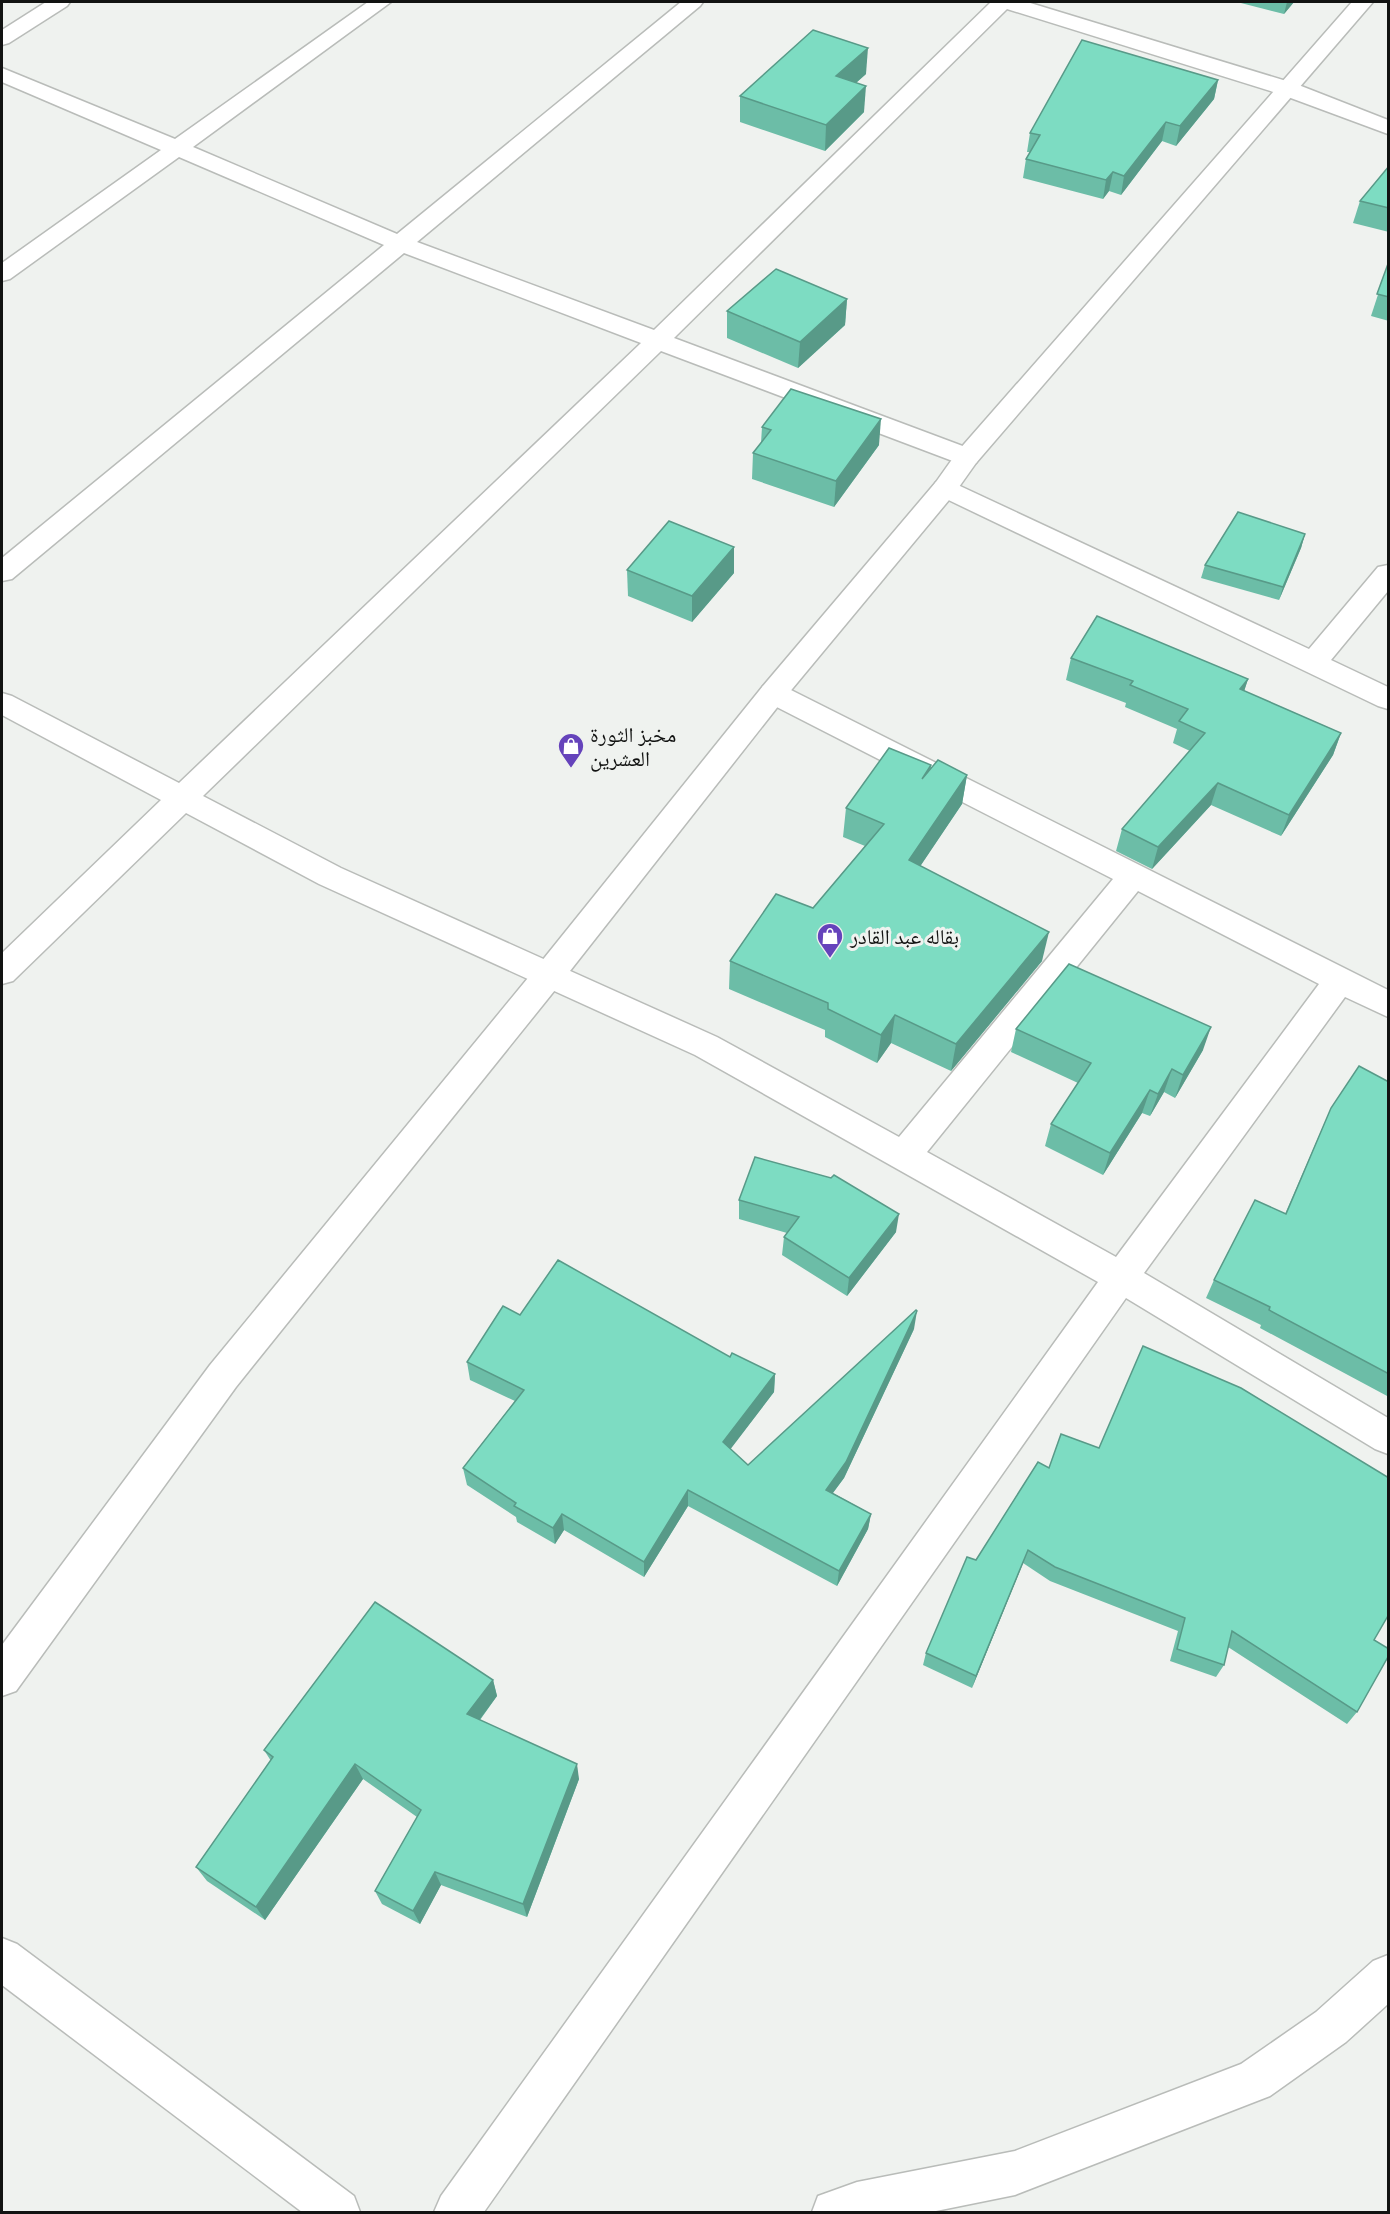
<svg xmlns="http://www.w3.org/2000/svg" width="1390" height="2214" font-family="Cabin,'Noto Naskh Arabic',sans-serif">
<style>
.lines{fill:none;stroke-linecap:round;stroke-linejoin:round}
.minor-casing{stroke:#b9bcb9;stroke-width:3}
.tertiary-casing{stroke:#b9bcb9;stroke-width:3}
.minor{fill:#fff;fill-rule:evenodd}
.tertiary{fill:#fff;fill-rule:evenodd}
.wall{fill:#6cbda7}
.shaded-wall{fill:#589a88}
.building{fill:#7ddcc2;stroke:#589a88;stroke-width:1.5}
.labels{text-anchor:middle;dominant-baseline:central;stroke-width:6;stroke-linejoin:round;paint-order:stroke}
.poi-label{font-size:21px;fill:#121312;stroke:#eff2ef;text-anchor:start}
</style>
<rect width="100%" height="100%" fill="#eff2ef"/>
<g class="lines">
<g class="minor-casing">
<g id="minor">
<path d="M 46,2 L 70,2 L 67,6 L 9,43 L 2,45 L 2,30 Z"/>
<path d="M 368,2 L 391,2 L 193,147 L 397,234 L 681,2 L 703,2 L 700,6 L 417,242 L 654,330 L 991,2 L 1027,2 L 1296,84 L 1388,120 L 1388,134 L 1280,94 L 1007,9 L 674,338 L 976,451 L 980,457 L 976,463 L 967,465 L 958,463 L 661,351 L 203,796 L 341,868 L 717,1037 L 899,1137 L 1113,879 L 763,700 L 759,693 L 763,686 L 773,683 L 783,686 L 1388,990 L 1388,1017 L 1345,997 L 1144,1273 L 1388,1418 L 1388,1454 L 1375,1449 L 1126,1298 L 484,2212 L 434,2212 L 441,2196 L 1098,1282 L 695,1055 L 319,884 L 186,813 L 13,981 L 2,984 L 2,953 L 161,800 L 2,715 L 2,693 L 12,696 L 179,783 L 641,343 L 404,253 L 12,579 L 2,581 L 2,558 L 384,245 L 179,157 L 10,279 L 2,281 L 2,263 L 161,150 L 2,82 L 2,68 L 175,139 ZM 1138,891 L 1319,984 L 1116,1257 L 927,1152 Z"/>
<path d="M 945,479 L 1309,649 L 1378,567 L 1388,565 L 1388,591 L 1331,660 L 1388,687 L 1388,709 L 1378,706 L 936,494 L 932,488 L 936,482 Z"/>
<path d="M 2,1938 L 17,1944 L 354,2196 L 360,2212 L 302,2212 L 2,1985 Z"/>
<path d="M 1388,1955 L 1388,2004 L 1346,2042 L 1270,2096 L 1015,2195 L 931,2212 L 812,2212 L 818,2196 L 857,2182 L 1015,2151 L 1241,2064 L 1316,2012 L 1373,1961 Z"/>
</g>
</g>
<g class="tertiary-casing">
<path id="tertiary" d="M 1352,2 L 1373,2 L 976,463 L 954,494 L 783,700 L 559,985 L 236,1387 L 16,1691 L 2,1696 L 2,1645 L 210,1365 L 537,967 L 763,686 L 936,482 L 958,451 Z"/>
</g>
<use href="#minor" class="minor"/>
<use href="#tertiary" class="tertiary"/>
</g>
<g class="wall">
<path d="M 1237,2 L 1294,2 L 1284,14 Z"/>
<path d="M 866,74 L 856,83 L 864,112 L 825,151 L 740,122 L 740,96 Z"/>
<path d="M 1218,80 L 1214,99 L 1176,146 L 1162,141 L 1121,195 L 1109,191 L 1103,199 L 1023,178 L 1026,159 L 1030,152 L 1027,152 L 1030,133 Z"/>
<path d="M 1389,166 L 1389,232 L 1353,223 L 1360,201 Z"/>
<path d="M 1389,261 L 1389,321 L 1371,316 Z"/>
<path d="M 847,299 L 845,325 L 798,368 L 727,338 L 727,311 Z"/>
<path d="M 762,427 L 879,445 L 834,507 L 752,479 L 753,453 L 761,443 Z"/>
<path d="M 1305,534 L 1301,548 L 1279,600 L 1201,578 L 1205,565 Z"/>
<path d="M 627,570 L 734,573 L 692,622 L 628,596 Z"/>
<path d="M 1071,658 L 1248,679 L 1244,691 L 1341,733 L 1333,755 L 1281,836 L 1211,805 L 1152,869 L 1116,851 L 1122,829 L 1190,751 L 1173,743 L 1177,729 L 1125,707 L 1126,703 L 1066,680 Z"/>
<path d="M 931,765 L 931,768 L 967,775 L 962,804 L 920,866 L 1042,961 L 951,1071 L 891,1043 L 877,1063 L 825,1037 L 825,1030 L 729,989 L 730,961 L 813,908 L 865,846 L 843,837 L 846,808 Z"/>
<path d="M 1016,1029 L 1203,1050 L 1175,1098 L 1164,1092 L 1150,1116 L 1142,1113 L 1103,1175 L 1045,1146 L 1051,1124 L 1078,1083 L 1011,1052 Z"/>
<path d="M 1389,1082 L 1389,1397 L 1260,1328 L 1261,1325 L 1206,1298 L 1214,1280 L 1285,1214 L 1331,1108 Z"/>
<path d="M 739,1200 L 896,1232 L 847,1296 L 782,1255 L 784,1237 L 787,1233 L 739,1219 Z"/>
<path d="M 520,1315 L 730,1357 L 775,1374 L 774,1392 L 730,1449 L 748,1465 L 914,1329 L 844,1478 L 833,1493 L 871,1514 L 868,1529 L 837,1586 L 688,1506 L 644,1577 L 564,1530 L 555,1544 L 517,1522 L 516,1517 L 467,1485 L 463,1468 L 515,1401 L 470,1380 L 467,1362 Z"/>
<path d="M 1038,1462 L 1374,1640 L 1357,1712 L 1347,1724 L 1228,1647 L 1224,1665 L 1216,1677 L 1170,1661 L 1178,1631 L 1050,1581 L 1023,1563 L 972,1688 L 923,1665 L 926,1653 L 976,1560 Z"/>
<path d="M 493,1680 L 497,1696 L 480,1720 L 579,1779 L 527,1917 L 441,1885 L 420,1924 L 382,1904 L 375,1891 L 417,1817 L 363,1779 L 265,1920 L 207,1881 L 196,1867 L 271,1761 L 264,1750 Z"/>
</g>
<g class="shaded-wall">
<path d="M 1287,2 L 1294,2 L 1284,14 Z"/>
<path d="M 868,48 L 866,74 L 834,102 L 836,76 Z"/>
<path d="M 1218,80 L 1214,99 L 1176,146 L 1180,126 Z"/>
<path d="M 866,86 L 864,112 L 825,151 L 826,125 Z"/>
<path d="M 1166,122 L 1162,141 L 1121,195 L 1124,176 Z"/>
<path d="M 1113,172 L 1109,191 L 1103,199 L 1106,180 Z"/>
<path d="M 847,299 L 845,325 L 798,368 L 800,342 Z"/>
<path d="M 881,419 L 879,445 L 834,507 L 836,481 Z"/>
<path d="M 1305,534 L 1301,548 L 1279,600 L 1283,587 Z"/>
<path d="M 734,547 L 734,573 L 692,622 L 692,596 Z"/>
<path d="M 1248,679 L 1241,701 L 1240,689 Z"/>
<path d="M 1341,733 L 1333,755 L 1281,836 L 1289,815 Z"/>
<path d="M 967,775 L 962,804 L 905,889 L 909,860 Z"/>
<path d="M 1218,783 L 1211,805 L 1152,869 L 1158,847 Z"/>
<path d="M 1049,932 L 1042,961 L 951,1071 L 956,1044 Z"/>
<path d="M 895,1015 L 891,1043 L 877,1063 L 881,1035 Z"/>
<path d="M 1211,1027 L 1203,1050 L 1175,1098 L 1183,1075 Z"/>
<path d="M 1172,1069 L 1164,1092 L 1150,1116 L 1158,1094 Z"/>
<path d="M 1150,1090 L 1142,1113 L 1103,1175 L 1110,1153 Z"/>
<path d="M 899,1214 L 896,1232 L 847,1296 L 849,1278 Z"/>
<path d="M 917,1311 L 914,1329 L 844,1478 L 823,1506 L 826,1490 Z"/>
<path d="M 775,1374 L 774,1392 L 723,1459 L 723,1442 Z"/>
<path d="M 688,1490 L 688,1506 L 644,1577 L 644,1562 Z"/>
<path d="M 562,1514 L 564,1530 L 555,1544 L 553,1528 Z"/>
<path d="M 871,1514 L 868,1529 L 837,1586 L 839,1571 Z"/>
<path d="M 1028,1550 L 1023,1563 L 972,1688 L 976,1676 Z"/>
<path d="M 493,1680 L 497,1696 L 472,1730 L 467,1714 Z"/>
<path d="M 355,1764 L 363,1779 L 265,1920 L 256,1907 Z"/>
<path d="M 577,1764 L 579,1779 L 527,1917 L 523,1904 Z"/>
<path d="M 435,1872 L 441,1885 L 420,1924 L 413,1911 Z"/>
</g>
<g class="building">
<path d="M 813,30 L 868,48 L 836,76 L 866,86 L 826,125 L 740,96 Z"/>
<path d="M 1082,40 L 1218,80 L 1180,126 L 1166,122 L 1124,176 L 1113,172 L 1106,180 L 1026,159 L 1040,135 L 1030,133 Z"/>
<path d="M 1389,166 L 1389,208 L 1360,201 Z"/>
<path d="M 1389,261 L 1389,297 L 1377,294 Z"/>
<path d="M 776,269 L 847,299 L 800,342 L 727,311 Z"/>
<path d="M 791,389 L 881,419 L 836,481 L 753,453 L 771,430 L 762,427 Z"/>
<path d="M 1238,512 L 1305,534 L 1283,587 L 1205,565 Z"/>
<path d="M 669,521 L 734,547 L 692,596 L 627,570 Z"/>
<path d="M 1097,616 L 1248,679 L 1240,689 L 1341,733 L 1289,815 L 1218,783 L 1158,847 L 1122,829 L 1205,733 L 1179,721 L 1188,709 L 1130,685 L 1133,681 L 1071,658 Z"/>
<path d="M 889,748 L 931,765 L 922,779 L 938,760 L 967,775 L 909,860 L 1049,932 L 956,1044 L 895,1015 L 881,1035 L 828,1009 L 828,1003 L 730,961 L 776,894 L 813,908 L 884,824 L 846,808 Z"/>
<path d="M 1069,964 L 1211,1027 L 1183,1075 L 1172,1069 L 1158,1094 L 1150,1090 L 1110,1153 L 1051,1124 L 1091,1063 L 1016,1029 Z"/>
<path d="M 1359,1066 L 1389,1082 L 1389,1374 L 1269,1310 L 1270,1307 L 1214,1280 L 1255,1200 L 1286,1214 L 1331,1108 Z"/>
<path d="M 755,1157 L 831,1178 L 834,1175 L 899,1214 L 849,1278 L 784,1237 L 799,1217 L 739,1200 Z"/>
<path d="M 558,1260 L 730,1357 L 732,1353 L 775,1374 L 723,1442 L 748,1465 L 916,1310 L 917,1311 L 846,1462 L 826,1490 L 871,1514 L 839,1571 L 688,1490 L 644,1562 L 562,1514 L 553,1528 L 514,1506 L 516,1503 L 463,1468 L 524,1390 L 467,1362 L 503,1306 L 520,1315 Z"/>
<path d="M 1143,1346 L 1241,1388 L 1389,1478 L 1389,1614 L 1374,1640 L 1389,1649 L 1389,1655 L 1357,1712 L 1232,1631 L 1224,1665 L 1177,1649 L 1185,1618 L 1055,1567 L 1028,1550 L 976,1676 L 926,1653 L 967,1557 L 976,1560 L 1038,1462 L 1049,1468 L 1061,1434 L 1099,1448 Z"/>
<path d="M 375,1602 L 493,1680 L 467,1714 L 577,1764 L 523,1904 L 435,1872 L 413,1911 L 375,1891 L 421,1810 L 355,1764 L 256,1907 L 196,1867 L 273,1757 L 264,1750 Z"/>
</g>
<defs>
<g id="shop-pin" transform="scale(1.35)"><path d="M0 17L-7.5 6A9.5 9.5 0 1 1 7.5 6Z" fill="#6543bb" stroke="#eff2ef"/><path d="M-5-2.5h2.3a2.7 3.5 0 0 1 5.4 0H5L5.5 6h-11ZM-1.5-2.5h3a1.5 2.3 0 0 0-3 0Z" fill="#fff"/></g>
</defs>
<g fill-rule="evenodd">
<use href="#shop-pin" x="571" y="746"/>
<use href="#shop-pin" x="830" y="936"/>
</g>
<g class="labels">
<g class="poi-label">
<text x="590" y="734">مخبز الثورة<tspan x="590" dy="24">العشرين</tspan></text>
<text x="850" y="936">بقاله عبد القادر</text>
</g>
</g>
<rect width="1390" height="2214" fill="none" stroke="#121312" stroke-width="6"/>
</svg>
